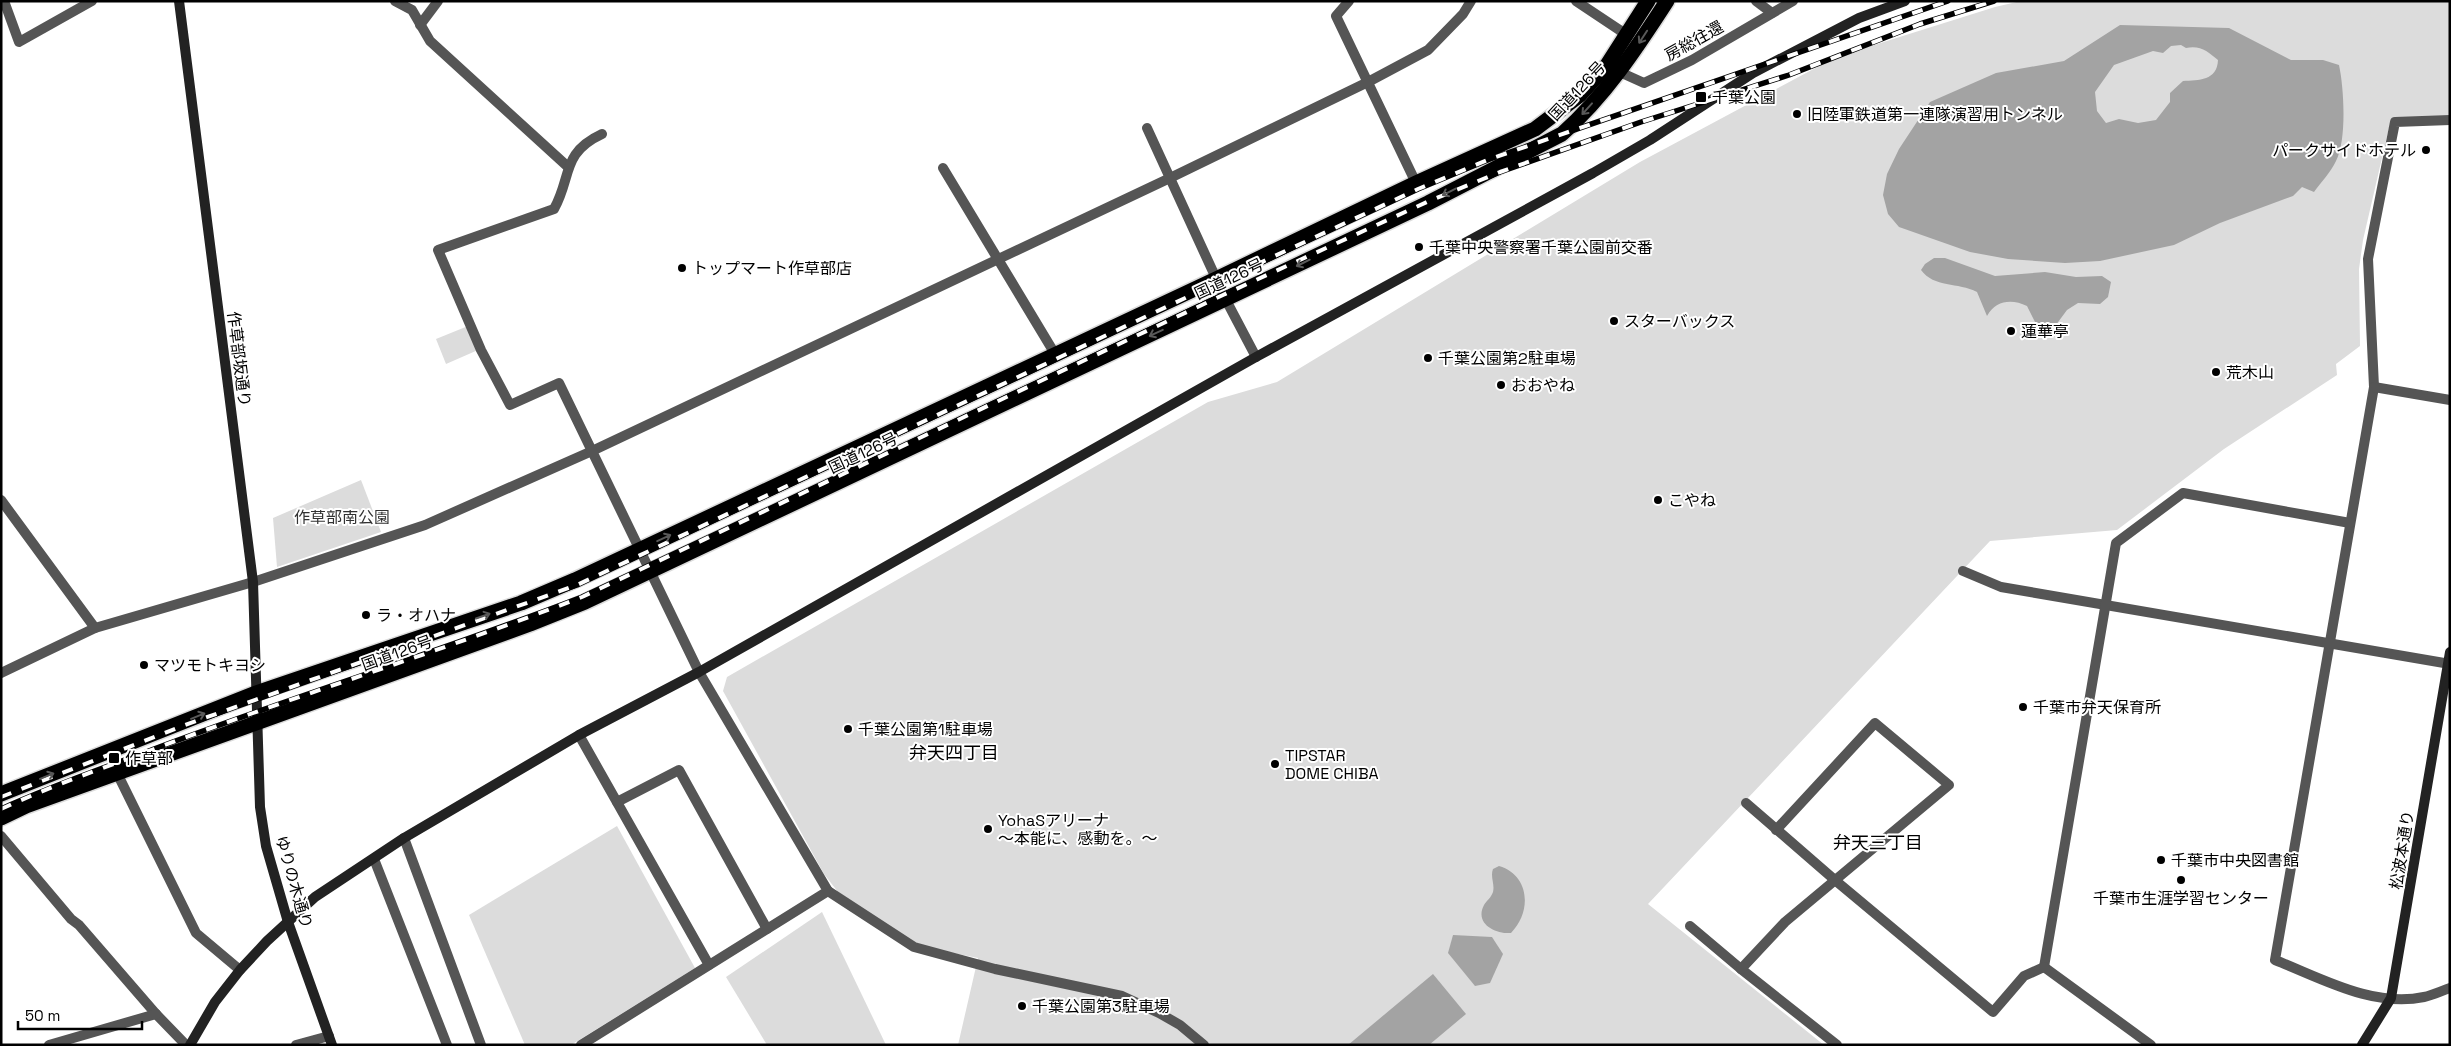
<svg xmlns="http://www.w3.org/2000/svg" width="2451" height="1046" font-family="'Space Grotesk','Noto Sans JP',sans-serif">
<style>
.green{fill:#dcdcdc}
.water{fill:#a3a3a3;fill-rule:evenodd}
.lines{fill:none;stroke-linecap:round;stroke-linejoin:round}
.highway-casing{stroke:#dbdbdb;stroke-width:18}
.street{stroke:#555;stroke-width:10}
.secondary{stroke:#222;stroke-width:10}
.highway{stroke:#000;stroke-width:15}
.rail-casing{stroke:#000;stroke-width:5.5}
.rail{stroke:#fff;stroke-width:4;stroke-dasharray:11;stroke-linecap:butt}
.oneway{stroke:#595959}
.poi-dot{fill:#000;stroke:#fff;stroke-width:2}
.labels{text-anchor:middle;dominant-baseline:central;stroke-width:4;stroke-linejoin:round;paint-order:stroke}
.street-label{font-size:16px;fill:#000;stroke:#fff}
.poi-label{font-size:16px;fill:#000;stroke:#fff;text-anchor:start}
.park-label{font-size:16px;fill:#333;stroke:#fff}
.neighbourhood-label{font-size:18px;fill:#000;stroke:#fff}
</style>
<rect width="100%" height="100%" fill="#fff"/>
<g class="green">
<path d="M 2021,1 L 2450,1 L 2450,116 L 2391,119 L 2363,240 L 2359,269 L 2360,346 L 2336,364 L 2337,375 L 2224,449 L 2117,530 L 1990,541 L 1648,904 L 1824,1045 L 958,1045 L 978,958 L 943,951 L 913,942 L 838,892 L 824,874 L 723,691 L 727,677 L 1208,402 L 1277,382 L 1640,162 L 1836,57 L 1995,7 Z"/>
<path d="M 468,326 L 478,350 L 446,364 L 436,339 Z"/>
<path d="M 361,480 L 381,532 L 277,567 L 273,518 Z"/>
<path d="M 617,826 L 695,968 L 571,1045 L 525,1045 L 469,915 Z"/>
<path d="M 822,912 L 886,1045 L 767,1045 L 726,977 Z"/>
</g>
<g class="water">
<path d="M 2120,25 L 2229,28 L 2291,60 L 2323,60 L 2339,65 C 2344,88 2347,140 2336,161 C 2331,172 2321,182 2314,192 L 2302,187 L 2293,196 L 2220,223 L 2174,245 L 2100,261 L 2065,263 L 2008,259 L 1970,252 L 1899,227 L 1888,214 L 1883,195 L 1887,174 L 1899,149 L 1930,102 L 1996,73 L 2064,61 ZM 2181,45 L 2186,48 C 2201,45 2208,52 2218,60 C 2217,81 2199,80 2183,81 L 2170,93 L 2170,102 L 2156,120 L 2138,123 L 2119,119 L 2106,123 L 2097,111 L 2095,92 L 2114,65 L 2153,51 L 2163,53 L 2171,46 Z"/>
<path d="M 1934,258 L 1945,258 L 1995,276 L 2045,272 L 2076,277 L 2102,276 L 2111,282 L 2108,297 L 2100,304 L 2078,303 L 2067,310 L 2047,337 L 2035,335 L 2036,324 L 2027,306 C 2012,299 1996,300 1987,316 L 1977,292 C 1958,282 1934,288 1921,270 L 1925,264 Z"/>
<path d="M 1499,866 C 1530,875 1532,912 1511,933 C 1496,934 1474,924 1484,905 C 1487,900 1491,898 1493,892 C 1495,884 1490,877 1493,869 Z"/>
<path d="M 1453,935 L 1492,937 L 1503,954 L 1490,983 L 1475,986 L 1448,953 Z"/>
<path d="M 1433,974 L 1466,1014 L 1429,1045 L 1348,1045 Z"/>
</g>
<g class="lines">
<g class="highway-casing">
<g id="highway">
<path d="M 1,794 L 256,693 L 521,603 L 575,580 L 1216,279 L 1416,183 L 1535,129 L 1580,95 L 1607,65 L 1648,1"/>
<path d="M 1,818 L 26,806 L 530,624 L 585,602 L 1428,203 L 1562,134 C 1605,96 1636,49 1667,1"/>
</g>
</g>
<g class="street">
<path d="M 4,1 L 19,42 L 92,1"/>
<path d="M 395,1 L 412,10 L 430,41 L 567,166"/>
<path d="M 1349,1 L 1336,16 L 1416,183"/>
<path d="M 1576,1 L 1627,35"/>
<path d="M 1756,1 L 1772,13"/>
<path d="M 420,25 L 438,1"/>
<path d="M 1613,69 L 1644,83 L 1692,60 L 1793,1"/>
<path d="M 2450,120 L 2395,122 L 2368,259 L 2374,387 L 2275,960 C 2321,978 2373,1008 2424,997 C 2433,995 2441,991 2450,988"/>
<path d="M 1147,128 L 1226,300 L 1256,357"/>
<path d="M 943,168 L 1055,354"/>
<path d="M 2374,387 L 2450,400"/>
<path d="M 1,500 L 95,628"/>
<path d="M 1963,571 L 2001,587 L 2450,664"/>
<path d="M 1,673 L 95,628 L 253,582 L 425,525 L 592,451 L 1170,178 L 1368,82 L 1428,50 L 1463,14 L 1471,1"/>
<path d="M 579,735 L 709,965"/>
<path d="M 117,773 L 196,933 L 240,970"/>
<path d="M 617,802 L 679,770 L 767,929"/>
<path d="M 1746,803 L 1836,881 L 1993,1012 L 2024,976 L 2044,967"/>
<path d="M 1,836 L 71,919 L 79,925 L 156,1014 L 186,1045"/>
<path d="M 404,838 L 481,1045"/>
<path d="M 374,859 L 447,1045"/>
<path d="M 828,891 L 914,947 L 995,969 L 1122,996 L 1159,1013 L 1180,1025 L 1204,1045"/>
<path d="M 1690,926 L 1741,969 L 1837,1045"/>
<path d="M 2044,967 L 2116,543 L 2183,493 L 2350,523"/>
<path d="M 2044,967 L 2151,1045"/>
<path d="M 1741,969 L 1785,922 L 1949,785 L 1875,723 L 1776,830"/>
<path d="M 49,1045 L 156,1014"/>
<path d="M 296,1045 L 329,1036"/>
<path d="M 581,1045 L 828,891 L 699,672 L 559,383 L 510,405 L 481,350 L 438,250 L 554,209 C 572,177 561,153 602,134"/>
</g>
<g class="secondary">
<path d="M 179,1 L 253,582 L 260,807 L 266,846 L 288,922 L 332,1045"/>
<path d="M 190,1045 L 215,1002 L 240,970 L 267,941 L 315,897 L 404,838 L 579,735 L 699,672 L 1256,357 L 1593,173 L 1650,140 L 1753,73 L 1859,18 L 1905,1"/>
<path d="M 2362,1045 L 2391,998 L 2450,652"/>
</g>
<use href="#highway" class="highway"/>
<g class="rail-casing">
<g id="rail">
<path d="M 1,797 L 185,725 L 577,585 L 1217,283 L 1418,189 L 1490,159 L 1948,1"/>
<path d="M 1,809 C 47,788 94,771 141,754 C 287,698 437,653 582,597 L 1223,295 L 1427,202 L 1500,172 L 1641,122 L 1789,75 L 1920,24 L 1994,1"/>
</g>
</g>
<use href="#rail" class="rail"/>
</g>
<defs><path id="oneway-shaft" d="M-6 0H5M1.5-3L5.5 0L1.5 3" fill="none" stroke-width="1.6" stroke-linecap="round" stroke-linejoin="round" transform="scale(1.25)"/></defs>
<g class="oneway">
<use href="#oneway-shaft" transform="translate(1643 37) rotate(123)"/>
<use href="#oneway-shaft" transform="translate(1587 109) rotate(132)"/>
<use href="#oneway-shaft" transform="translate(1449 192) rotate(153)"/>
<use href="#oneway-shaft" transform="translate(1303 263) rotate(154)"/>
<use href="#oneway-shaft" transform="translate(1156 333) rotate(155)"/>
<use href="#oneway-shaft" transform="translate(664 538) rotate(-25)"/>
<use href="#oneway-shaft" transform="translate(483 616) rotate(-19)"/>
<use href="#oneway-shaft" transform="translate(198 716) rotate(-22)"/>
<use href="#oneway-shaft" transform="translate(47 776) rotate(-22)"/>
</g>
<g class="poi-dot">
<rect x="1695" y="91" width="12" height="12" rx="2.5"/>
<circle cx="1797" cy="114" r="5"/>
<circle cx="2426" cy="150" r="5"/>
<circle cx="1419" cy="247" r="5"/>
<circle cx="682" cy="268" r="5"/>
<circle cx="1614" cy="321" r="5"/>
<circle cx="2011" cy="331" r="5"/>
<circle cx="1428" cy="358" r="5"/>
<circle cx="2216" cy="372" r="5"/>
<circle cx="1501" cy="385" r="5"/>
<circle cx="1658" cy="500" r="5"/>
<circle cx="366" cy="615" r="5"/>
<circle cx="144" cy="665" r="5"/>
<circle cx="2023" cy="707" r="5"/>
<circle cx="848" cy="729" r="5"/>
<rect x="108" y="752" width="12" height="12" rx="2.5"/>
<circle cx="1275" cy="764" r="5"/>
<circle cx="988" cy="829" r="5"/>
<circle cx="2161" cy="860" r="5"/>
<circle cx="2181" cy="880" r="5"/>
<circle cx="1022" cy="1006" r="5"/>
</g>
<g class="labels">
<g class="street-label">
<text transform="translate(1694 41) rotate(-29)">房総往還</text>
<text transform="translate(1577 91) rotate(-47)">国道126号</text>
<text transform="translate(1229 279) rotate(-25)">国道126号</text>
<text transform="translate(239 359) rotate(83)">作草部坂通り</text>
<text transform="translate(863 453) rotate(-25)">国道126号</text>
<text transform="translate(397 653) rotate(-20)">国道126号</text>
<text transform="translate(2402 850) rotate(-81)">松波本通り</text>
<text transform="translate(294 882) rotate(74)">ゆりの木通り</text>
</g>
<g class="poi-label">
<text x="1712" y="97">千葉公園</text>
<text x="1807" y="114">旧陸軍鉄道第一連隊演習用トンネル</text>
<text x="2416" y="150" text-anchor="end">パークサイドホテル</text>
<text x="1429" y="247">千葉中央警察署千葉公園前交番</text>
<text x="692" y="268">トップマート作草部店</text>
<text x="1624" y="321">スターバックス</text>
<text x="2021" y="331">蓮華亭</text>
<text x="1438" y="358">千葉公園第2駐車場</text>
<text x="2226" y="372">荒木山</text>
<text x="1511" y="385">おおやね</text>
<text x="1668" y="500">こやね</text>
<text x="376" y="615">ラ・オハナ</text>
<text x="154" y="665">マツモトキヨシ</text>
<text x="2033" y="707">千葉市弁天保育所</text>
<text x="858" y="729">千葉公園第1駐車場</text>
<text x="1285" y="755">TIPSTAR<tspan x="1285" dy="18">DOME CHIBA</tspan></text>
<text x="125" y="758">作草部</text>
<text x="998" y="820">YohaSアリーナ<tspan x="998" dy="18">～本能に、感動を。～</tspan></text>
<text x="2171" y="860">千葉市中央図書館</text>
<text x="2181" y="898" text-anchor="middle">千葉市生涯学習センター</text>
<text x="1032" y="1006">千葉公園第3駐車場</text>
</g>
<g class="park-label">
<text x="342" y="517">作草部南公園</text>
</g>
<g class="neighbourhood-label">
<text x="954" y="752">弁天四丁目</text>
<text x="1878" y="842">弁天三丁目</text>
</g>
</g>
<rect width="2451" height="1046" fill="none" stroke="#000000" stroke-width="5"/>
<path d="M18 1021v8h124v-8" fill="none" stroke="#000000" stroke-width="2.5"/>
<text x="25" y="1021" font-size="15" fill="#000000" stroke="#ffffff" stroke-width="4" paint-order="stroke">50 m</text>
</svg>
